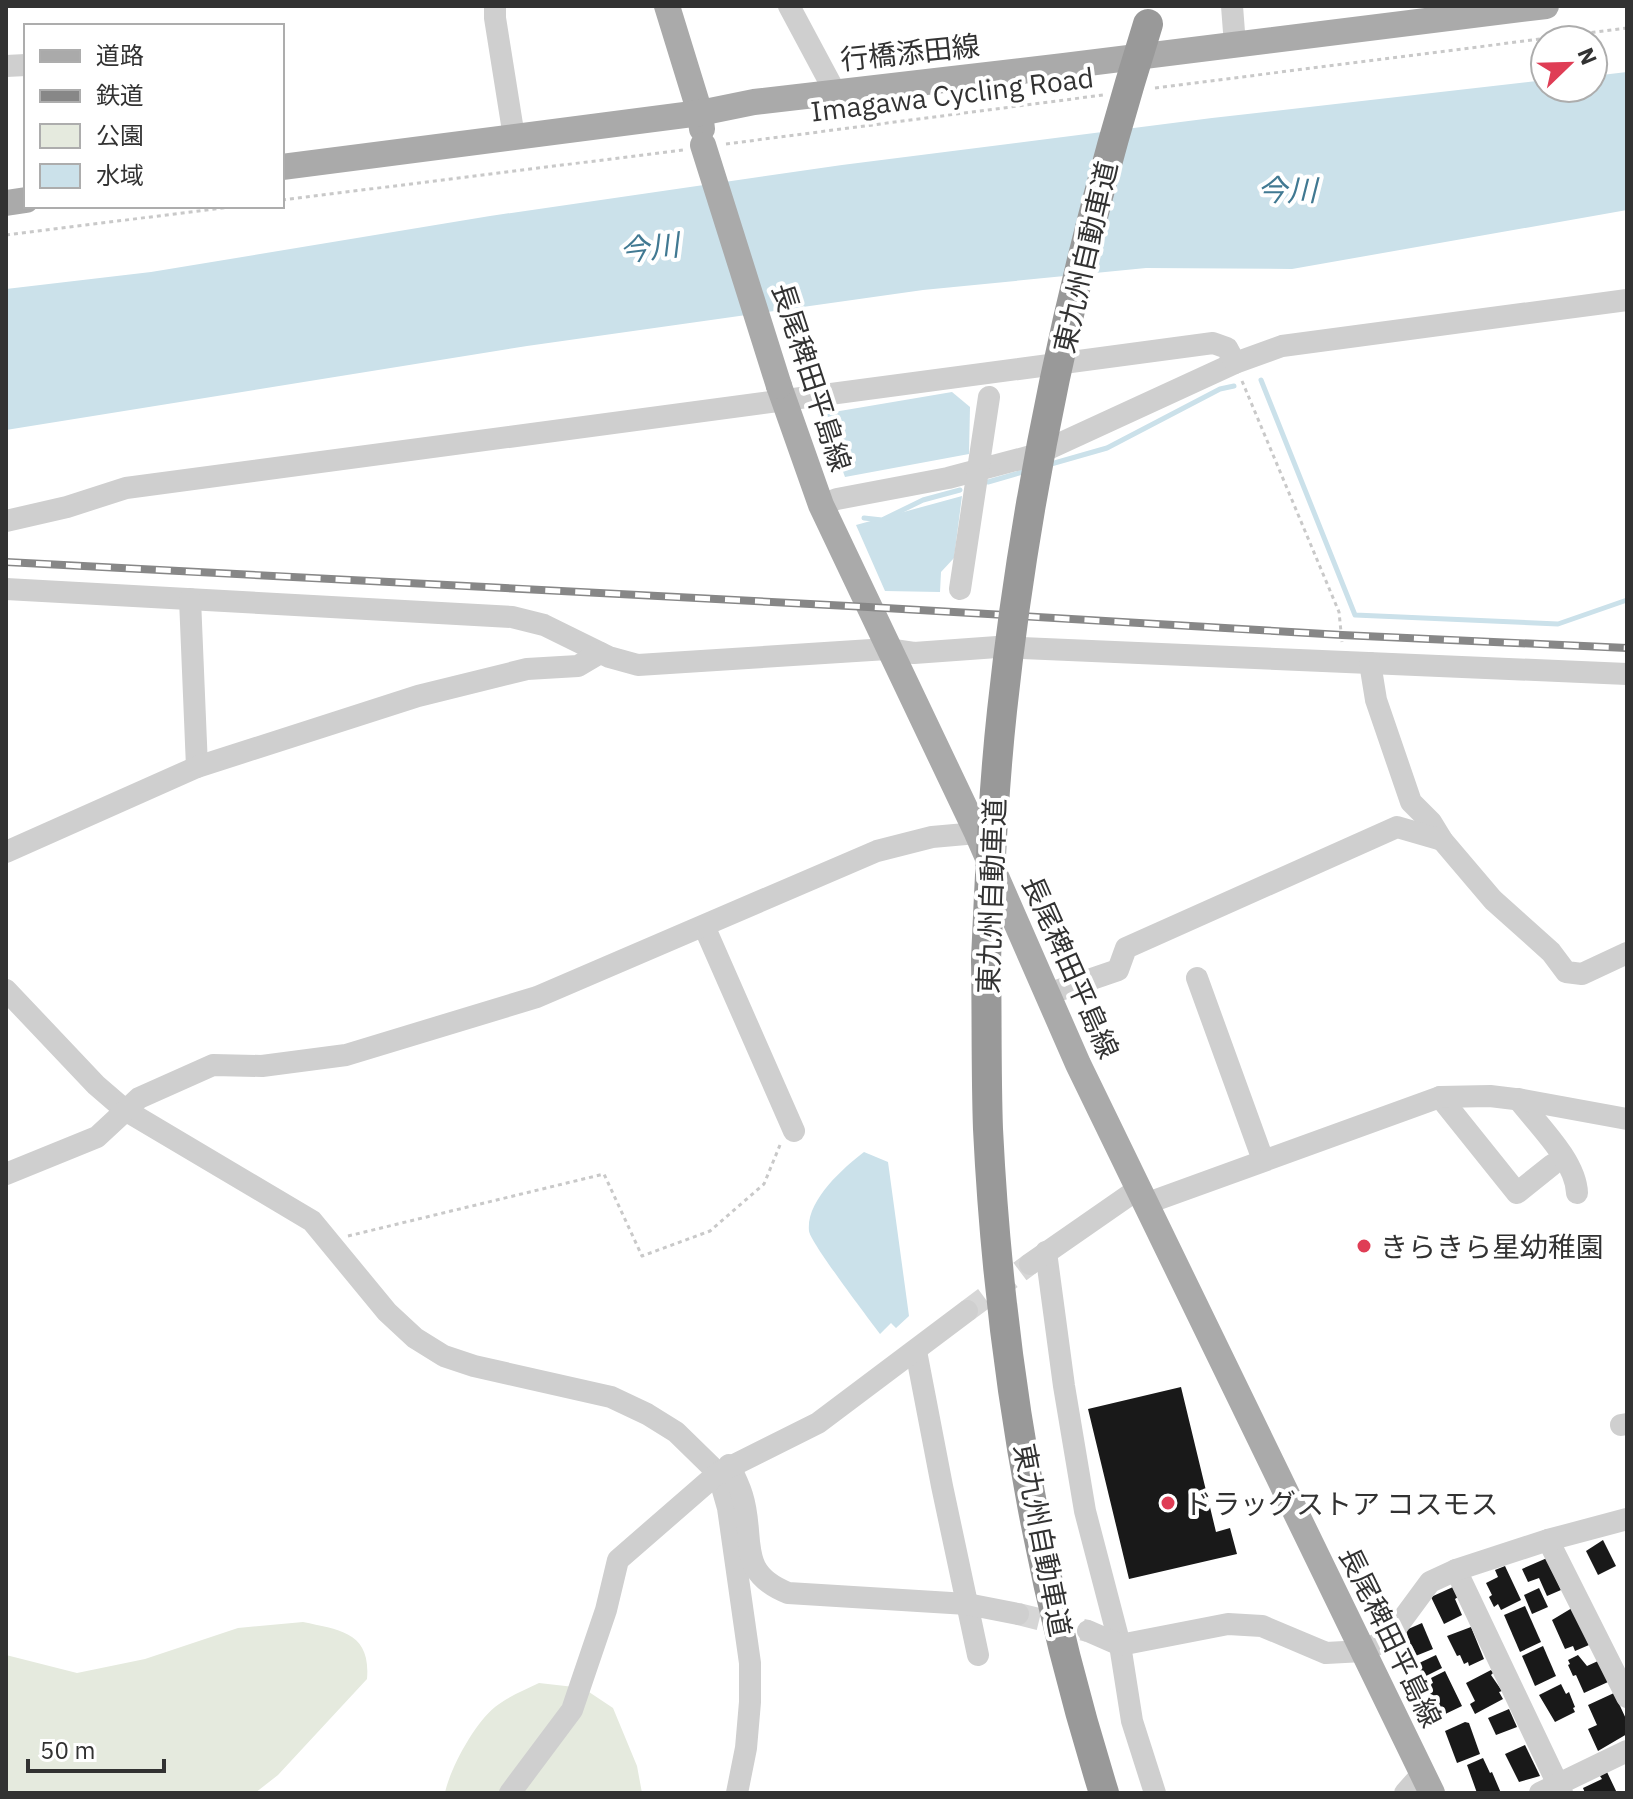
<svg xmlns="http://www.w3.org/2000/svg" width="1633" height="1799" font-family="'IBM Plex Sans','Noto Sans JP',sans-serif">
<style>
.green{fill:#e5eade}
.water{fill:#cbe1ea}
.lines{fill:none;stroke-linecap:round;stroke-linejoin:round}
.stream{stroke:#cbe1ea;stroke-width:5}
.building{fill:#191919}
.minor-tunnel{stroke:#d6d6d6;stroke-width:22;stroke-dasharray:22 11;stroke-linecap:butt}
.path{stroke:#c9c9c9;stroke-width:3;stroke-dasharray:4 4;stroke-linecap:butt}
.minor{stroke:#cfcfcf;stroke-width:22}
.major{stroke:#aaa;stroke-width:26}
.highway{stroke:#999;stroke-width:30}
.rail-casing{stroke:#878787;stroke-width:8}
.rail{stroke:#fff;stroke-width:5;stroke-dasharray:15;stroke-linecap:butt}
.major-bridge{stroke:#aaa;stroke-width:26}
.highway-bridge{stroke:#999;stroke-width:30}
.poi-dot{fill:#df3d55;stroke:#fff;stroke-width:3}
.labels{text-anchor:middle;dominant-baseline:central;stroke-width:8;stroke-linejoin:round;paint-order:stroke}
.street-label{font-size:28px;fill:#323232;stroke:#fff}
.poi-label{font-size:28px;fill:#323232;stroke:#fff;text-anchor:start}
.water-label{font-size:30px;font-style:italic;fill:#417992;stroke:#fff}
</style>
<rect width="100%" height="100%" fill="#fff"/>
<g class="green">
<path d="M 303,1622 C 340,1630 371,1632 367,1679 L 278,1775 L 255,1793 L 6,1793 L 6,1655 L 77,1673 L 145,1659 L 238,1628 Z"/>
<path d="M 539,1683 L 583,1688 L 613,1708 L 637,1766 L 642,1793 L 445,1793 C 450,1768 475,1723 495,1707 C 507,1697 525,1690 539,1683 Z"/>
</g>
<g class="water">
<path d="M 1627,72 L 1627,210 L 1292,269 L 1146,268 L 923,290 L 527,346 L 6,430 L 6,289 L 151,272 L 490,216 L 842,165 L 1212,118 L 1545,80 L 1545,88 L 1593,88 L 1593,76 Z"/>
<path d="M 952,392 L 970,407 L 969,454 L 845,477 L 822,414 Z"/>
<path d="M 962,496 L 954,558 L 941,572 L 940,592 L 885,591 L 856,525 Z"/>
<path d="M 864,1152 L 888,1162 L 909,1316 L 896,1328 L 891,1323 L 880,1334 C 869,1319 810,1242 809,1231 C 806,1201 842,1169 864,1152 Z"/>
</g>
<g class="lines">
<g class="stream">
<path d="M 1261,380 L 1355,615 L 1558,624 L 1627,600"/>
<path d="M 1051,464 L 1107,448 L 1220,389 L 1234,386"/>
<path d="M 988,482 L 1026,471"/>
<path d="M 864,518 L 882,520 L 923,500 L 960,490"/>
</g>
</g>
<g class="building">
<path d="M 1181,1387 L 1216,1532 L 1230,1528 L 1237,1554 L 1129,1579 L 1088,1409 Z"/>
<path d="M 1603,1540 L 1616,1566 L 1598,1575 L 1586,1551 Z"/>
<path d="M 1547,1558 L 1561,1590 L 1547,1596 L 1539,1578 L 1528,1582 L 1522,1569 Z"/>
<path d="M 1505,1566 L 1521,1600 L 1501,1610 L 1498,1604 L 1494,1607 L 1489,1597 L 1492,1595 L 1486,1583 L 1498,1577 L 1495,1570 Z"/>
<path d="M 1453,1587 L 1458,1597 L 1455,1599 L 1462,1615 L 1444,1624 L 1431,1597 Z"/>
<path d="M 1539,1588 L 1548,1607 L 1532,1614 L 1524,1595 Z"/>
<path d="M 1525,1606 L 1541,1642 L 1520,1652 L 1504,1615 Z"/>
<path d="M 1572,1608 L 1589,1645 L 1575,1651 L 1573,1646 L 1565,1649 L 1552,1620 Z"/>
<path d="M 1422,1623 L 1433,1649 L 1413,1657 L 1406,1630 Z"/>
<path d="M 1471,1627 L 1484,1659 L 1469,1666 L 1468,1662 L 1464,1664 L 1460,1655 L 1457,1656 L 1447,1636 Z"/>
<path d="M 1543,1646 L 1556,1676 L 1535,1686 L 1522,1656 Z"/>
<path d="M 1436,1655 L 1442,1668 L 1424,1677 L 1417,1664 Z"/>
<path d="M 1578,1655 L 1587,1666 L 1598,1661 L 1608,1682 L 1584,1693 L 1576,1675 L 1573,1676 L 1568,1665 L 1570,1664 L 1568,1660 Z"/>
<path d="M 1491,1670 L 1493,1673 L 1491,1675 L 1502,1691 L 1499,1692 L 1503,1699 L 1475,1714 L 1470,1704 L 1475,1701 L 1466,1683 Z"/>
<path d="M 1445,1671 L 1462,1706 L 1439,1717 L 1435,1708 L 1432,1710 L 1421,1688 L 1433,1683 L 1431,1678 Z"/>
<path d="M 1561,1684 L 1566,1694 L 1569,1692 L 1575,1707 L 1573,1708 L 1575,1712 L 1555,1722 L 1539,1695 Z"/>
<path d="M 1614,1693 L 1627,1721 L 1627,1734 L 1598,1751 L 1588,1729 L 1597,1725 L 1588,1705 Z"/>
<path d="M 1509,1709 L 1517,1727 L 1496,1735 L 1488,1718 Z"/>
<path d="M 1465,1722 L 1469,1723 L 1480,1754 L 1457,1763 L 1445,1731 Z"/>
<path d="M 1525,1745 L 1540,1776 L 1519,1782 L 1505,1754 Z"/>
<path d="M 1483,1758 L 1490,1773 L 1492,1772 L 1501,1793 L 1477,1793 L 1467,1765 Z"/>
<path d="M 1607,1772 L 1617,1793 L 1585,1793 L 1583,1788 L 1602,1779 L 1600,1776 Z"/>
</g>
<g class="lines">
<g class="minor-tunnel">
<path d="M 967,1311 L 1030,1264"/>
<path d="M 1018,1614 L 1088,1631"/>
</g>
<g class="path">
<path d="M 1155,88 L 1627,28"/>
<path d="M 726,144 L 1103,95"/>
<path d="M 282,200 L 683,150"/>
<path d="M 6,235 L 238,206"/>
<path d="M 1242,381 L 1339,612 L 1342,642"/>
<path d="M 348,1236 L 604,1174 L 642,1256 L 710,1231 L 764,1184 L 780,1145"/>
</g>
<g class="minor">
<path d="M 495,6 L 495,18 L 514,137"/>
<path d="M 789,6 L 835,92"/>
<path d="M 1232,6 L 1235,45"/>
<path d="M 6,66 L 26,65"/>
<path d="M 821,505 L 837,499 L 948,478 L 1035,455 L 1235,363"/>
<path d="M 6,521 L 67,507 L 126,488 L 1213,343 L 1227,348 L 1235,363 L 1282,346 L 1627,300"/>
<path d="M 6,589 L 512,617 L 544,625 L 609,657 L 638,665 L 887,649 L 914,653 L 997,647 L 1627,674"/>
<path d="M 960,589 L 989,397"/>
<path d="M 190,599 L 197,767"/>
<path d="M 1370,663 L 1376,700 L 1411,802 L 1431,822 L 1442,840 L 1493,900 L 1551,952 L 1566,972 L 1582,974 L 1627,953"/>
<path d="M 6,852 L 197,767 L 418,696 L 527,669 L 578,666 L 600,653"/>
<path d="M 704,926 L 794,1131"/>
<path d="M 1197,978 L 1263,1160"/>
<path d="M 6,990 L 96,1085 L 125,1110 L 312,1221 L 387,1312 L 415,1338 L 444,1356 L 474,1366 L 611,1397 L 647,1414 L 676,1432 L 718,1473 L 728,1508 L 750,1663 L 750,1702 L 746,1748 L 737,1793"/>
<path d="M 1048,994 L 1118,970 L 1126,948 L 1397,827 L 1442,840"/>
<path d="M 1440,1097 L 1517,1193 L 1552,1165"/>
<path d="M 1518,1099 C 1538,1125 1576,1161 1577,1193"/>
<path d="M 6,1174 L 97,1137 L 139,1098 L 213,1065 L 262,1066 L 346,1055 L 537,997 L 877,851 L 932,837 L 977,833"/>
<path d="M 1145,1204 L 1440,1097 L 1490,1096 L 1523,1100 L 1627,1119"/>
<path d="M 1046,1252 L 1064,1386 L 1085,1511 L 1120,1645 L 1132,1721 L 1155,1793"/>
<path d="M 1030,1264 L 1138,1189"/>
<path d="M 916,1351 L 942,1486 L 978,1655"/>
<path d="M 1621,1425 L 1627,1424"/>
<path d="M 729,1465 C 734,1475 739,1485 742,1495 C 756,1539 735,1572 788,1593 L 967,1604 L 1018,1614"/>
<path d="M 1548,1540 L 1627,1697"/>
<path d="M 1456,1570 L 1562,1793"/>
<path d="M 1088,1631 L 1120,1645 L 1228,1624 L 1262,1626 L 1326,1653 L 1363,1651 L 1388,1639 L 1430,1582 L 1456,1570 L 1548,1540 L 1627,1519"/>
<path d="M 510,1793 L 572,1710 L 606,1610 L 618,1560 L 718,1473 L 818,1423 L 967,1311"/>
<path d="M 1405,1793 L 1422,1774"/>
<path d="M 1540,1793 L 1627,1751"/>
</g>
<g class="major">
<path d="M 667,6 L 700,113 L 702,129"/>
<path d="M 282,167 L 700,113 L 754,102 L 1064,66 L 1546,6"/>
<path d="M 6,203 L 26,200"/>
<path d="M 779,386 L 821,505 L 977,833 L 1078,1064 L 1432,1793"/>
</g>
<path class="highway" d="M 986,959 C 987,1016 986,1073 988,1129 C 999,1353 1037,1579 1104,1793"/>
<g class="rail-casing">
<path id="rail" d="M 6,562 L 868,607 L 1342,635 L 1627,648"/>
</g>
<use href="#rail" class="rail"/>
<path class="major-bridge" d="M 703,145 L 779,386"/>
<path class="highway-bridge" d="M 986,959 C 990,876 993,794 1002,711 C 1027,478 1078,247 1148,24"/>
</g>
<g class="poi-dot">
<circle cx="1364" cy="1246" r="8"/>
<circle cx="1168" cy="1503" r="8"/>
</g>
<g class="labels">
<g class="street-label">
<text transform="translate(910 52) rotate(-6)">行橋添田線</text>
<text transform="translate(952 94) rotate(-7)">Imagawa Cycling Road</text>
<text transform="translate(1085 257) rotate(-77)">東九州自動車道</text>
<text transform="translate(812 377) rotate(72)">長尾稗田平島線</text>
<text transform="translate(991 896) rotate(-88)">東九州自動車道</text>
<text transform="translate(1071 967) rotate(66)">長尾稗田平島線</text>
<text transform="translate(1043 1540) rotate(79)">東九州自動車道</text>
<text transform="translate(1391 1637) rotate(64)">長尾稗田平島線</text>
</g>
<g class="poi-label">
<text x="1380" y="1246">きらきら星幼稚園</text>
<text x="1184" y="1503">ドラッグストア コスモス</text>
</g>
<g class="water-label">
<text x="1287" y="189">今川</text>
<text transform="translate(649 247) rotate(-7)">今川</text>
</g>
</g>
<rect width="1633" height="1799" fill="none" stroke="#323232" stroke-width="16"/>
<rect x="24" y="24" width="260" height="184" fill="#ffffff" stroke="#adadad" stroke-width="2"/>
<rect x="40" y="50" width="40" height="12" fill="#aaaaaa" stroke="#adadad" stroke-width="2"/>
<text x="96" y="64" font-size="24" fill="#323232">道路</text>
<rect x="40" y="90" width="40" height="12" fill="#878787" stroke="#adadad" stroke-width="2"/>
<text x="96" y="104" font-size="24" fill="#323232">鉄道</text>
<rect x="40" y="124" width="40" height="24" fill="#e5eade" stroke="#adadad" stroke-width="2"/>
<text x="96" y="144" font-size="24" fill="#323232">公園</text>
<rect x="40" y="164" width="40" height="24" fill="#cbe1ea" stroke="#adadad" stroke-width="2"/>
<text x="96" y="184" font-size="24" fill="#323232">水域</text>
<g transform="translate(1569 64) rotate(67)"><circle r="38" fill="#ffffff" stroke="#adadad" stroke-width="2"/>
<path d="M0-6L14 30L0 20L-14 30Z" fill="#df3d55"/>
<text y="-12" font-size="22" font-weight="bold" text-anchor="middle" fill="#323232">N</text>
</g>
<path d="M28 1759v12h136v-12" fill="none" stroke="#323232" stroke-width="4"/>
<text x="40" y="1759" font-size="24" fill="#323232" stroke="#ffffff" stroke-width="6" paint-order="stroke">50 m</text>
</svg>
